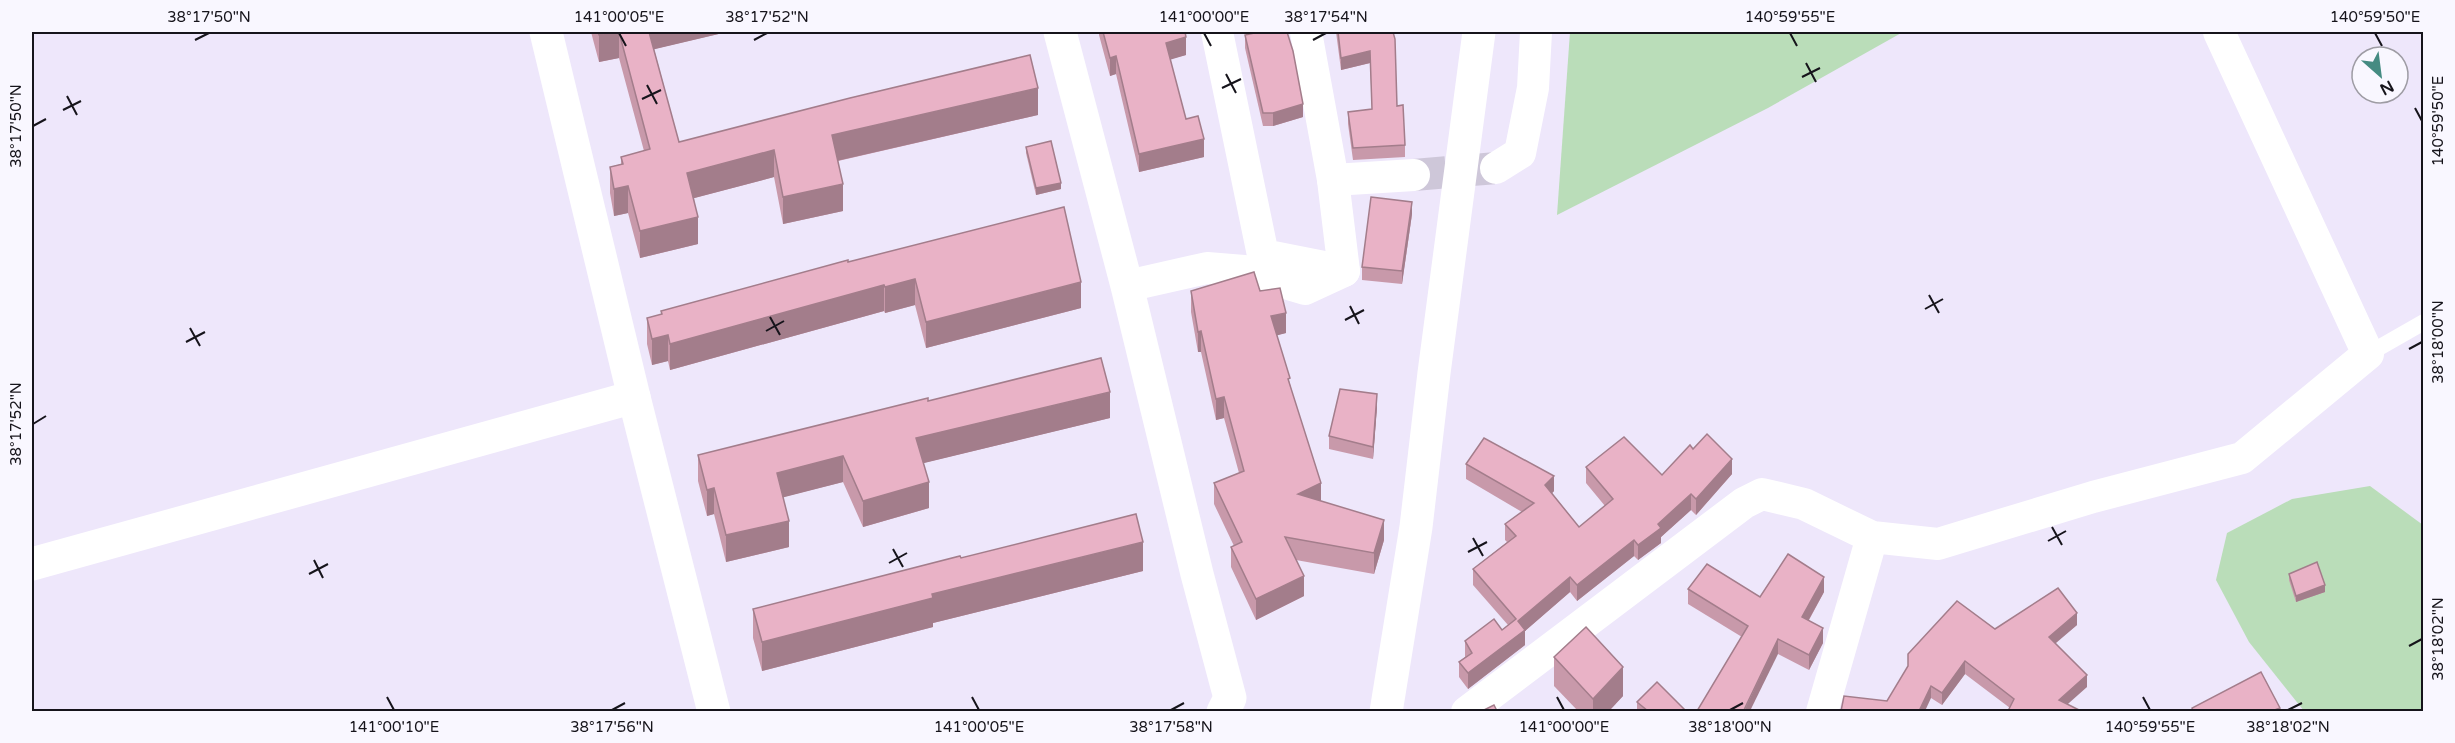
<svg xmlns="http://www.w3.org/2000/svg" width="2455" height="743" font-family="'Varela Round',sans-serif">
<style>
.green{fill:#baddb9}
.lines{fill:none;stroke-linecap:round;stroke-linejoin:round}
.street-tunnel{stroke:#cec7d9;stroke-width:32;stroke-dasharray:32 16;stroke-linecap:butt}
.lane{stroke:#fff;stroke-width:16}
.street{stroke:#fff;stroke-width:32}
.secondary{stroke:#fff;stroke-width:33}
.wall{fill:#c899aa}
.shaded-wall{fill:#a37d8b}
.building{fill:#e9b2c6;stroke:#a37d8b;stroke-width:1.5}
.ticks{fill:none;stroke:#16141b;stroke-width:2}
.neatline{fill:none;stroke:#16141b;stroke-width:2}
.ticks-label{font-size:15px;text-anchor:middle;fill:#16141b}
</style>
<rect width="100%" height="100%" fill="#eee7fb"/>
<g class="green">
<path d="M 1570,32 L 1903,32 L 1768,108 L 1557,215 Z"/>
<path d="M 2370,486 L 2423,525 L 2423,711 L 2304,711 L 2249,642 L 2216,580 L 2227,533 L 2292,499 Z"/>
</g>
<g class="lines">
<path class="street-tunnel" d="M 1414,175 L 1496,168"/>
<path class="lane" d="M 2368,354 L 2424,322"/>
<g class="street">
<path d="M 1217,32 L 1263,255 L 1344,271"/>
<path d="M 1496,168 L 1520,153 L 1533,88 L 1536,32"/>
<path d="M 1333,180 L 1414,175"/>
<path d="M 1127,286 L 1207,268 L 1244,271 L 1305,289 L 1344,271 L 1333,180 L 1306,32"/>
<path d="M 1467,712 L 1744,503 L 1762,494 L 1804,504 L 1872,537 L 1938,544 L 2093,497 L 2242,458 L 2368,354 L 2219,32"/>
<path d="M 1822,712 L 1872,537"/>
</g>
<g class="secondary">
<path d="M 546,32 L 634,397 L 714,712"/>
<path d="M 1060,32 L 1127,286 L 1197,574 L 1230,698 L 1223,712"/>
<path d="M 32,564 L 634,397"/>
<path d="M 1386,712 L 1416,527 L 1434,373 L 1479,32"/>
</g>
</g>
<g class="wall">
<path d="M 591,32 L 727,32 L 654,49 L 679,142 L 1038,115 L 838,161 L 843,211 L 783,224 L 774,177 L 694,198 L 698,244 L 640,258 L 628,213 L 614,216 L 610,193 L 610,167 L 621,164 L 621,157 L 644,151 L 619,58 L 599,62 Z"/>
<path d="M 1099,32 L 1185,32 L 1186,55 L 1170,59 L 1186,119 L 1204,157 L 1139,172 L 1116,74 L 1110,76 L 1099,35 Z"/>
<path d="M 1336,32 L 1393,32 L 1397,106 L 1405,145 L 1405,157 L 1353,160 L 1348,124 L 1348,112 L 1372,109 L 1370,63 L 1341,70 Z"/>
<path d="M 1245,35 L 1303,117 L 1273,126 L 1263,126 L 1245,48 Z"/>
<path d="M 1026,147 L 1061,189 L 1036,195 L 1026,153 Z"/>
<path d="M 1412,214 L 1402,284 L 1362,280 L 1362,267 Z"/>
<path d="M 848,262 L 1081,308 L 926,348 L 915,305 L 885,313 L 884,311 L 670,370 L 668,361 L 652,365 L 647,344 L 647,318 L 661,315 L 661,311 Z"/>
<path d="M 1191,291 L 1260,291 L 1286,333 L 1277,335 L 1321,501 L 1384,540 L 1374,574 L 1296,560 L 1304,596 L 1256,620 L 1231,567 L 1231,547 L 1234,546 L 1214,504 L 1214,483 L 1239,473 L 1224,418 L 1216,420 L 1201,352 L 1198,352 L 1191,312 Z"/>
<path d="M 928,401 L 1110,418 L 923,463 L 929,508 L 863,527 L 843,482 L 783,497 L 789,547 L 726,562 L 714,514 L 707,516 L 698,481 L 698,455 Z"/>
<path d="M 1377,407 L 1373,459 L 1329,449 L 1329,436 Z"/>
<path d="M 1693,449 L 1732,474 L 1696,515 L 1691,510 L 1661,537 L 1661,543 L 1638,560 L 1634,556 L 1577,601 L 1570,592 L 1525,631 L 1525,645 L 1468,689 L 1459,677 L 1459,662 L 1465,657 L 1465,641 L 1502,630 L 1508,625 L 1473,585 L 1473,569 L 1507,542 L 1505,540 L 1505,524 L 1522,512 L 1466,479 L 1466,464 L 1554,491 L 1552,493 L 1579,527 L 1605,506 L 1586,483 L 1586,467 L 1662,475 Z"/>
<path d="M 961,558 L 1143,571 L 933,623 L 933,627 L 762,671 L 753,638 L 753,609 Z"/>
<path d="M 2289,574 L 2325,592 L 2296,602 L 2289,580 Z"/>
<path d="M 1688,589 L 1760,597 L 1824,592 L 1809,620 L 1823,643 L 1809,670 L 1778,654 L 1742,637 L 1688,604 Z"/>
<path d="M 2077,625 L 2055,643 L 2087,687 L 2010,708 L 1965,674 L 1942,705 L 1931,698 L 1887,701 L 1995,629 Z"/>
<path d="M 1554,657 L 1623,696 L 1609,711 L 1578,711 L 1554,686 Z"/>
<path d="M 1637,702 L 1686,711 L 1637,711 Z"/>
</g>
<g class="shaded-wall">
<path d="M 615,32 L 619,32 L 619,58 L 599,62 L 599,35 Z"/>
<path d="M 647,32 L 727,32 L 647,51 Z"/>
<path d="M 1186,37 L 1186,55 L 1166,61 L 1166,43 Z"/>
<path d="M 1370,51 L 1370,63 L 1341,70 L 1341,58 Z"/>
<path d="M 1116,56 L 1116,74 L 1110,76 L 1110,58 Z"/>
<path d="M 1038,88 L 1038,115 L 832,162 L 832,135 Z"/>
<path d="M 1303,104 L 1303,117 L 1273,126 L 1273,113 Z"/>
<path d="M 1204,139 L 1204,157 L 1139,172 L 1139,154 Z"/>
<path d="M 774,150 L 774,177 L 687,200 L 687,173 Z"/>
<path d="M 1061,183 L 1061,189 L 1036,195 L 1036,188 Z"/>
<path d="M 843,184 L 843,211 L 783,224 L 783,197 Z"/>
<path d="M 628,186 L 628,213 L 614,216 L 614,189 Z"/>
<path d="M 1412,202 L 1412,214 L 1402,284 L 1402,271 Z"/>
<path d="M 698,217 L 698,244 L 640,258 L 640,231 Z"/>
<path d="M 915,279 L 915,305 L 885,313 L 885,287 Z"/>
<path d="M 1081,282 L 1081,308 L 926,348 L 926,322 Z"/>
<path d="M 884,285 L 884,311 L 670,370 L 670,344 Z"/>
<path d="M 1286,313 L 1286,333 L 1271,337 L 1271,316 Z"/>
<path d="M 1201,331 L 1201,352 L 1198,352 L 1198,332 Z"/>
<path d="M 668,335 L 668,361 L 652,365 L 652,339 Z"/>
<path d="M 1110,392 L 1110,418 L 916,465 L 916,438 Z"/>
<path d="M 1377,394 L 1377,407 L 1373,459 L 1373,447 Z"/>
<path d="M 1224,397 L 1224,418 L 1216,420 L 1216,399 Z"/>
<path d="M 843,456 L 843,482 L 777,499 L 777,473 Z"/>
<path d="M 1732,459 L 1732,474 L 1696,515 L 1696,499 Z"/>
<path d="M 1554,476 L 1554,491 L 1545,501 L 1545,485 Z"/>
<path d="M 929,482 L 929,508 L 863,527 L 863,501 Z"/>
<path d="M 1321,483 L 1321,504 L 1298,494 Z"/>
<path d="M 714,488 L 714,514 L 707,516 L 707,490 Z"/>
<path d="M 1691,494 L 1691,510 L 1661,537 L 1661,543 L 1638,560 L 1638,545 L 1658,524 Z"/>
<path d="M 1384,520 L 1384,540 L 1374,574 L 1374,553 Z"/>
<path d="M 789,521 L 789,547 L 726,562 L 726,535 Z"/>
<path d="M 1634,540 L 1634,556 L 1577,601 L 1577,585 Z"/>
<path d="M 1143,542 L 1143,571 L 933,623 L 933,627 L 762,671 L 762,642 L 932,594 Z"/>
<path d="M 1304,576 L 1304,596 L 1256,620 L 1256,599 Z"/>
<path d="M 1570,577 L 1570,592 L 1525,631 L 1525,645 L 1468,689 L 1468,673 L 1518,621 Z"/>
<path d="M 1824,577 L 1824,592 L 1802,632 L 1802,617 Z"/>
<path d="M 2325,585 L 2325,592 L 2296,602 L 2296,596 Z"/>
<path d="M 2077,613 L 2077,625 L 2049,649 L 2049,637 Z"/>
<path d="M 1823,628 L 1823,643 L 1809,670 L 1809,655 Z"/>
<path d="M 1778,639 L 1778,654 L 1750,711 L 1744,711 Z"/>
<path d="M 1965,661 L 1965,674 L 1942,705 L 1942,693 Z"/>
<path d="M 1623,667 L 1623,696 L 1609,711 L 1593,711 L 1593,699 Z"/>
<path d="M 2087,675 L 2087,687 L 2060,711 L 2059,700 Z"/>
<path d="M 1931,686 L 1931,698 L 1925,711 L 1919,711 Z"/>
<path d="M 2280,708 L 2280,711 L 2272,711 Z"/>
</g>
<g class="building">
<path d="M 598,32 L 615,32 L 599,35 Z"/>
<path d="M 619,32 L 649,32 L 679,142 L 850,98 L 1030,55 L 1038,88 L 832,135 L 843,184 L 783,197 L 774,150 L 687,173 L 698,217 L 640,231 L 628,186 L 614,189 L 610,167 L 623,164 L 621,157 L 650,149 Z"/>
<path d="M 1103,32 L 1185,32 L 1186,37 L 1166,43 L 1186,119 L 1198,116 L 1204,139 L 1139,154 L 1116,56 L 1110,58 Z"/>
<path d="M 1259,32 L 1287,32 L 1293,51 L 1303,104 L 1273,113 L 1263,113 L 1245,35 Z"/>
<path d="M 1338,32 L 1393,32 L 1395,39 L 1397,106 L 1403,105 L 1405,145 L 1353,148 L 1348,112 L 1372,109 L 1370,51 L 1341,58 Z"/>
<path d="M 1051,141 L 1061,183 L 1036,188 L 1026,147 Z"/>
<path d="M 1371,197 L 1412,202 L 1402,271 L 1362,267 Z"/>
<path d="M 1064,207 L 1081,282 L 926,322 L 915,279 L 885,287 L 884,285 L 670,344 L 668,335 L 652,339 L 647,318 L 662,314 L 661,311 L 848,260 L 848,262 Z"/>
<path d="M 1254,272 L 1260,291 L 1280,288 L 1286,313 L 1271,316 L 1290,378 L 1288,379 L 1321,483 L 1298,494 L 1384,520 L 1374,553 L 1285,537 L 1304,576 L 1256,599 L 1231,547 L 1242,542 L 1214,483 L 1244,471 L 1224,397 L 1216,399 L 1201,331 L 1198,332 L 1191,291 Z"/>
<path d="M 1101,358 L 1110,392 L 916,438 L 929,482 L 863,501 L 843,456 L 777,473 L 789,521 L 726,535 L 714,488 L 707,490 L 698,455 L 928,398 L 928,401 Z"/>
<path d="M 1340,389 L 1377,394 L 1373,447 L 1329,436 Z"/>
<path d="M 1707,434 L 1732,459 L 1696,499 L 1691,494 L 1658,524 L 1661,528 L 1638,545 L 1634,540 L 1577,585 L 1570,577 L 1518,621 L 1525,630 L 1468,673 L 1459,662 L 1472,653 L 1465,641 L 1494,619 L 1502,630 L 1516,619 L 1473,569 L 1516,536 L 1505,524 L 1534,503 L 1466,464 L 1484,438 L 1554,476 L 1545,485 L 1579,527 L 1613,499 L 1586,467 L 1624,437 L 1662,475 L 1690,445 L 1693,449 Z"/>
<path d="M 1136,514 L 1143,542 L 932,594 L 933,598 L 762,642 L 753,609 L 960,556 L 961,558 Z"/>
<path d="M 1788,554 L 1824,577 L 1802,617 L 1823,628 L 1809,655 L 1778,639 L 1744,710 L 1746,711 L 1697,711 L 1748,626 L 1688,589 L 1707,564 L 1760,597 Z"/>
<path d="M 2317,562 L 2325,585 L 2296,596 L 2289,574 Z"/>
<path d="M 2058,588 L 2077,613 L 2049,637 L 2087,675 L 2059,700 L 2081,711 L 2008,711 L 2014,699 L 1965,661 L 1942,693 L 1931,686 L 1919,711 L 1841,711 L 1844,696 L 1887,701 L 1908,666 L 1908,654 L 1957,601 L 1995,629 Z"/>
<path d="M 1586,627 L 1623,667 L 1593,699 L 1554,657 Z"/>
<path d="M 2261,672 L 2280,708 L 2272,711 L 2193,711 L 2192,708 Z"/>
<path d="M 1657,682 L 1686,711 L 1648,711 L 1637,702 Z"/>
<path d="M 1494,705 L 1497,711 L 1482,711 Z"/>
</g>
<path class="ticks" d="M 619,33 L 626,46M 1204,33 L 1211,46M 1790,33 L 1797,46M 2375,33 L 2382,46M 195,40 L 209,33M 754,40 L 767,33M 1313,40 L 1326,33M 1806,63 L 1816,82M 1226,74 L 1236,93M 1802,77 L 1820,68M 647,85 L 657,104M 1222,88 L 1241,79M 67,96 L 77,115M 642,99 L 661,90M 2415,108 L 2422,121M 63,110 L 81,101M 33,126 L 46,119M 1929,295 L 1939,313M 1350,306 L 1359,324M 1925,309 L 1943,299M 770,317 L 780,335M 1345,320 L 1364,310M 190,328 L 200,346M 766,331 L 784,321M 186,342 L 205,332M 2409,349 L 2422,342M 33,424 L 46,416M 2052,527 L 2062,545M 1473,538 L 1483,556M 2048,541 L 2066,531M 893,549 L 903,567M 1468,552 L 1487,542M 314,560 L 323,578M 889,563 L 907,553M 309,574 L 328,564M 2409,646 L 2422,639M 387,697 L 394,710M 972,697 L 979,710M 1557,697 L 1564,710M 2143,697 L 2150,710M 612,710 L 625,703M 1171,710 L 1184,703M 1730,710 L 1743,703M 2288,710 L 2302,703"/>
<rect width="2455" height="743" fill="none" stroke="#f9f7ff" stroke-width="66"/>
<g transform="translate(2380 75) rotate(152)"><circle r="28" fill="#f9f7ff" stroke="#9e9ca4" stroke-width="1.5"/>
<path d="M0-4.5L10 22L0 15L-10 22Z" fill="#458b82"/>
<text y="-9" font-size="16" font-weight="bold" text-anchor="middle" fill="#16141b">N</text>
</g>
<rect x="33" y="33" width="2389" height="677" class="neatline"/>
<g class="ticks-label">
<text x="209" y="22">38°17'50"N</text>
<text x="619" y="22">141°00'05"E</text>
<text x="767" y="22">38°17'52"N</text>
<text x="1204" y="22">141°00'00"E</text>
<text x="1326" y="22">38°17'54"N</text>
<text x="1790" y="22">140°59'55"E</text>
<text x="2375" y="22">140°59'50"E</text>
<text transform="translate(2438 121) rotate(-90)" y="5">140°59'50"E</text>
<text transform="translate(16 126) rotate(-90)" y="5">38°17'50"N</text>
<text transform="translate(2438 342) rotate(-90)" y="5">38°18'00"N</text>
<text transform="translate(16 424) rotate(-90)" y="5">38°17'52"N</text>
<text transform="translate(2438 639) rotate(-90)" y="5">38°18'02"N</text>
<text x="394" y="732">141°00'10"E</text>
<text x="612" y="732">38°17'56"N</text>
<text x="979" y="732">141°00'05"E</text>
<text x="1171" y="732">38°17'58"N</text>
<text x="1564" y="732">141°00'00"E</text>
<text x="1730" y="732">38°18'00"N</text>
<text x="2150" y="732">140°59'55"E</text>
<text x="2288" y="732">38°18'02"N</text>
</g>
</svg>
